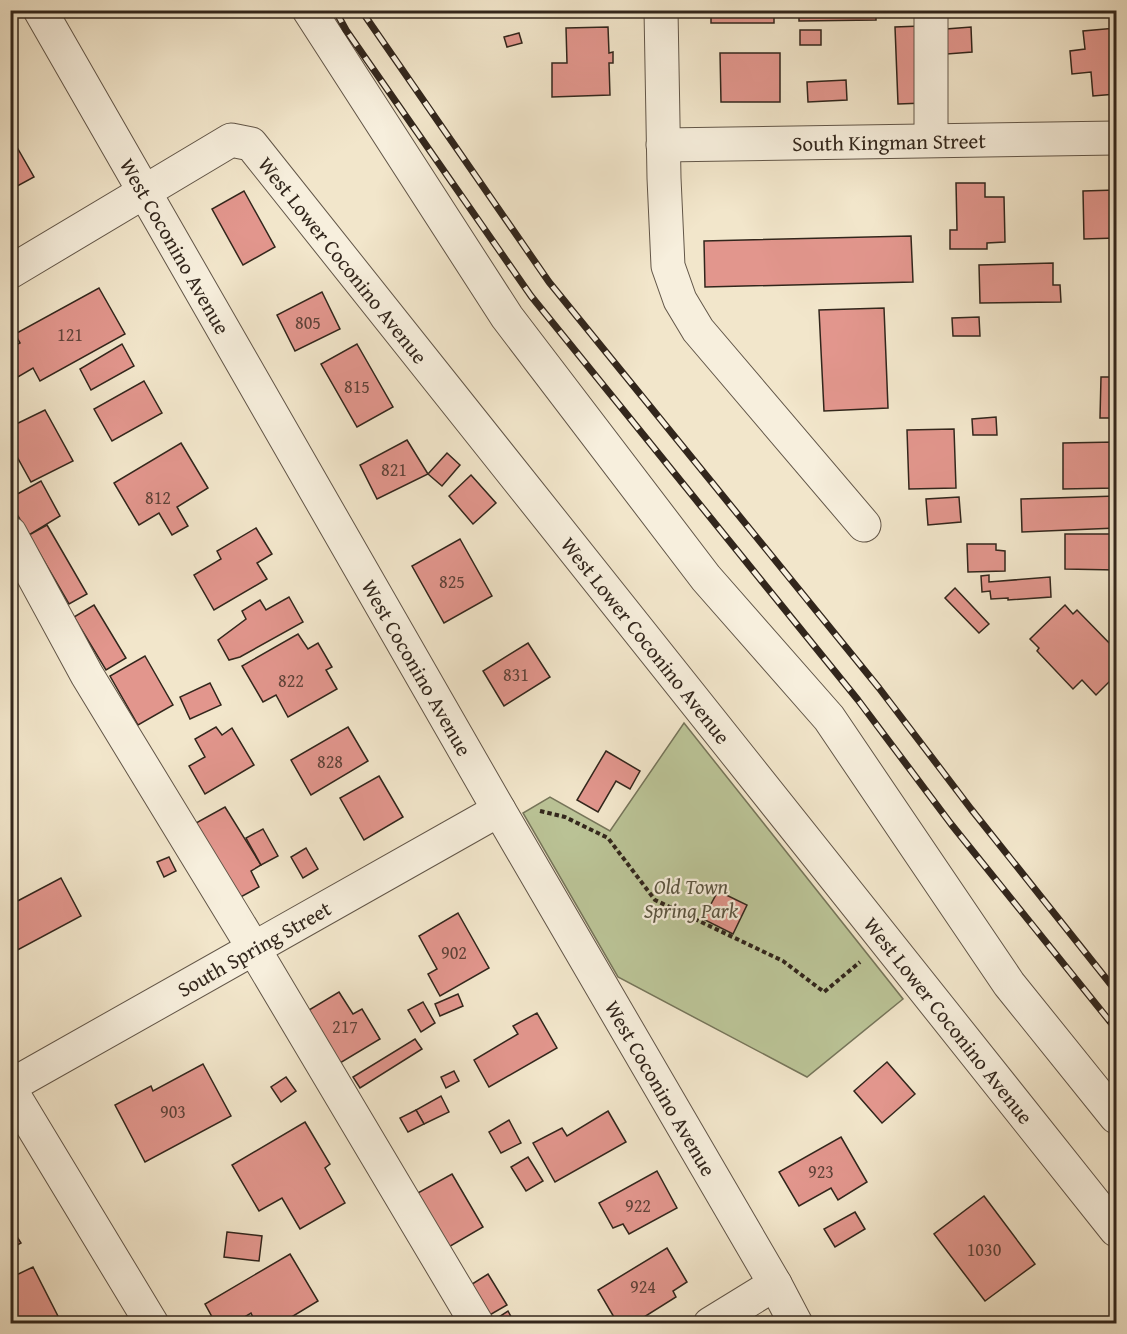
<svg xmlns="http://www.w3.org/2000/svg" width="1127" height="1334" font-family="'Gentium Book Plus',serif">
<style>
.green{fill:#bbc497;stroke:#76755a;stroke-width:1.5}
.building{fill:#e2968d;stroke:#32261c;stroke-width:1.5}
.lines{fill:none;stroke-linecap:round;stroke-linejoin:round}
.minor-casing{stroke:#625648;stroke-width:35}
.path{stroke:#32261c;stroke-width:4;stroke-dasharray:4.5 3;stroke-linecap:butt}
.minor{stroke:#f7efdd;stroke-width:33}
.rail-casing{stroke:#32261c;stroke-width:7}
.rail{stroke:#f7efdd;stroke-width:4.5;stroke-dasharray:14;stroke-linecap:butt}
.labels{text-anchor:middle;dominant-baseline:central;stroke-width:4.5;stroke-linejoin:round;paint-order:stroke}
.number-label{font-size:18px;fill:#5e4238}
.street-label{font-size:21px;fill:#32261c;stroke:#f7efdd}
.park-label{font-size:21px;font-style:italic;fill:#5b5541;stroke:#f7efdd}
</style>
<rect width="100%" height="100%" fill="#f2e6cb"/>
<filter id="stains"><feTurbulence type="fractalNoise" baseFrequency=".00333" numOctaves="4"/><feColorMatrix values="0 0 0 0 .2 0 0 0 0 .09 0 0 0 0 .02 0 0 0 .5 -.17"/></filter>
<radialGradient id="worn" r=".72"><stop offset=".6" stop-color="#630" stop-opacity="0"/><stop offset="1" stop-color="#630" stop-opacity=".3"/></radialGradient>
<path class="green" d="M 684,723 L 903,999 L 807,1077 L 618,977 L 523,813 L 550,797 L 610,831 Z"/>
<g class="building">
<rect x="711" y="10" width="63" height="13"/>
<path d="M 799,10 L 876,10 L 876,20 L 799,21 Z"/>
<path d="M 921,26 L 924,103 L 898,104 L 895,27 Z"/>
<path d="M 608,27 L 609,53 L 613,52 L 613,63 L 609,63 L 610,95 L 552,97 L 552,63 L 567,63 L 566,28 Z"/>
<path d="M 971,27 L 972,52 L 947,54 L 946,29 Z"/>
<path d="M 1116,28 L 1116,94 L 1093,96 L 1091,72 L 1072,74 L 1070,51 L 1085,49 L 1083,31 Z"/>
<rect x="800" y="30" width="21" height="15"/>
<path d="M 519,33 L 522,43 L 507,47 L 504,37 Z"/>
<path d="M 720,53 L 780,53 L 780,102 L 721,102 Z"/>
<path d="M 846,80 L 847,100 L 808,102 L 807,82 Z"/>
<path d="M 10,135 L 34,177 L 10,190 Z"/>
<path d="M 956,183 L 985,183 L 985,197 L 1004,197 L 1005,242 L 987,243 L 987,249 L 950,249 L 950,230 L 957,230 Z"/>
<path d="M 1116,190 L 1116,238 L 1084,239 L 1083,191 Z"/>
<path d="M 244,191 L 275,247 L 243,265 L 212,209 Z"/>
<path d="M 911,236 L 913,282 L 705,287 L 704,241 Z"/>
<path d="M 1053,263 L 1053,285 L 1060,285 L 1061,302 L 980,303 L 979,265 Z"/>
<path d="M 99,288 L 125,334 L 40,381 L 33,368 L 11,381 L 10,348 L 20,343 L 15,334 Z"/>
<path d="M 322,292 L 340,329 L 295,351 L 277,315 Z"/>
<path d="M 884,308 L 888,408 L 824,411 L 819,310 Z"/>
<path d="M 979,317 L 980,336 L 953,336 L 952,318 Z"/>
<path d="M 122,344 L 134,366 L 91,390 L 80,369 Z"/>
<path d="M 357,344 L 393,407 L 357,427 L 321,364 Z"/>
<path d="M 1101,377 L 1116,377 L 1116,418 L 1100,418 Z"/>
<path d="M 144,381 L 162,413 L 112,441 L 94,409 Z"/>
<path d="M 45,410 L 73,461 L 31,482 L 10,444 L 10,427 Z"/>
<path d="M 996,417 L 997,435 L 973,435 L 972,419 Z"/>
<path d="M 954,429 L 956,488 L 909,489 L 907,430 Z"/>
<path d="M 407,440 L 428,474 L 377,499 L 360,465 Z"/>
<path d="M 1116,442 L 1116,488 L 1063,489 L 1063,443 Z"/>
<path d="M 181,443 L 208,488 L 177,507 L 188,526 L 172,535 L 159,513 L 139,525 L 114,483 Z"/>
<path d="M 447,453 L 460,465 L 442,486 L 428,474 Z"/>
<path d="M 471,475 L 496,503 L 473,524 L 449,496 Z"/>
<path d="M 41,481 L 60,516 L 29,535 L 10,502 L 10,498 Z"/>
<path d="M 1116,496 L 1116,528 L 1022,532 L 1021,499 Z"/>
<path d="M 959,497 L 961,522 L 928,525 L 926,499 Z"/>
<path d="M 47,525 L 87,594 L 69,604 L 29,535 Z"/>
<path d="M 256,528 L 272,554 L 257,563 L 267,579 L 214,610 L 194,575 L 221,559 L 217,551 Z"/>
<path d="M 1065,534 L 1116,534 L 1116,570 L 1065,569 Z"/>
<path d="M 460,539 L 492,596 L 444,623 L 412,566 Z"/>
<path d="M 967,544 L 996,544 L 996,550 L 1005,551 L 1005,571 L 968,572 Z"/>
<path d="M 989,575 L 989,582 L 1050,577 L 1051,597 L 1008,600 L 1008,598 L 991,599 L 990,591 L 982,592 L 981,576 Z"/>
<path d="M 955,588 L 989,624 L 979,633 L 945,598 Z"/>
<path d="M 289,597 L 303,622 L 240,657 L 229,660 L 218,640 L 246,619 L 242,611 L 260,600 L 266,610 Z"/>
<path d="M 94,605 L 126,658 L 106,670 L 74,617 Z"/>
<path d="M 1065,605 L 1073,614 L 1077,610 L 1115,649 L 1111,652 L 1116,657 L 1116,675 L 1096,695 L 1082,680 L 1073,689 L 1037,651 L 1039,648 L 1030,639 Z"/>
<path d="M 298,634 L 308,649 L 318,643 L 332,667 L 326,670 L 337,689 L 288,717 L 276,695 L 263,702 L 242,666 Z"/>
<path d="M 528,643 L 550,677 L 504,706 L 483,671 Z"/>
<path d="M 145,656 L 173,705 L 138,725 L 110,676 Z"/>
<path d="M 210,683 L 221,705 L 190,719 L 180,697 Z"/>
<path d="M 216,727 L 222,735 L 232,728 L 254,765 L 205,794 L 189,766 L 205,757 L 195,739 Z"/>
<path d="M 348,727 L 368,761 L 311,795 L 291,760 Z"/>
<path d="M 606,751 L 640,771 L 630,789 L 616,781 L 598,812 L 577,800 Z"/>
<path d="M 379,776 L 403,817 L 364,840 L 340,798 Z"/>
<path d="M 225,807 L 261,865 L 251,871 L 259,887 L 237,899 L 196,823 Z"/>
<path d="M 263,829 L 278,856 L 261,865 L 246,838 Z"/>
<path d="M 306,848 L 318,869 L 303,878 L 291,857 Z"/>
<path d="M 169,857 L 176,871 L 164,877 L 157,862 Z"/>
<path d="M 61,878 L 81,916 L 10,954 L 10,915 L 12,914 L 10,905 Z"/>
<path d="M 718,891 L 747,905 L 733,934 L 703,919 Z"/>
<path d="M 458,913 L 489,968 L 440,996 L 428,974 L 437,969 L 419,936 Z"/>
<path d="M 339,992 L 353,1014 L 362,1009 L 380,1039 L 340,1063 L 309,1010 Z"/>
<path d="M 458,994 L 463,1006 L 440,1016 L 435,1004 Z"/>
<path d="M 423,1002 L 435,1023 L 421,1032 L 408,1010 Z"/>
<path d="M 537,1013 L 557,1048 L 489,1087 L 474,1060 L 518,1034 L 513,1026 Z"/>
<path d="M 415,1039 L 422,1049 L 360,1088 L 353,1077 Z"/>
<path d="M 887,1062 L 915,1094 L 882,1123 L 854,1091 Z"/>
<path d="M 203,1064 L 231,1116 L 145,1162 L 115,1105 L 151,1086 L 153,1091 Z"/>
<path d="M 454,1071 L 459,1081 L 446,1088 L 441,1077 Z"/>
<path d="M 286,1077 L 296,1091 L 281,1102 L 271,1087 Z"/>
<path d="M 441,1096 L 449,1112 L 424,1124 L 416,1110 Z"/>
<path d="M 416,1110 L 424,1124 L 408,1132 L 400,1118 Z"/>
<path d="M 608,1111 L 626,1142 L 555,1182 L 533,1143 L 562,1128 L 567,1136 Z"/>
<path d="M 509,1120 L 521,1143 L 501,1153 L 489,1132 Z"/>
<path d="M 305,1122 L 330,1164 L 325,1168 L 345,1203 L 300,1229 L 282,1198 L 259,1211 L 232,1165 Z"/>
<path d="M 841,1137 L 867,1182 L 838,1200 L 831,1188 L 799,1206 L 779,1172 Z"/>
<path d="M 528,1157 L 543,1181 L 526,1191 L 511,1167 Z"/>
<path d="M 657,1171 L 677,1208 L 629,1234 L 623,1224 L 613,1228 L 599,1203 Z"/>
<path d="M 452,1174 L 483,1227 L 447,1248 L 416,1194 Z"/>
<path d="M 984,1196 L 1035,1264 L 985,1301 L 934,1234 Z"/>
<path d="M 855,1212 L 865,1229 L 835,1247 L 824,1229 Z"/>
<path d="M 10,1226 L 21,1243 L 10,1249 Z"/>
<path d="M 227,1232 L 262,1236 L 259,1261 L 224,1257 Z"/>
<path d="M 667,1248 L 687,1282 L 673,1291 L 676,1297 L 633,1324 L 618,1324 L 598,1290 Z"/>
<path d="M 290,1254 L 318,1301 L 280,1324 L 256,1324 L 251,1313 L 233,1324 L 216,1324 L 205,1304 Z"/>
<path d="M 33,1267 L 62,1324 L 10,1324 L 10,1278 Z"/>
<path d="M 488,1274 L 507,1305 L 488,1316 L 469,1286 Z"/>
<path d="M 508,1311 L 515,1324 L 492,1324 L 491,1322 Z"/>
</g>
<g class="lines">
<g class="minor-casing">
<g id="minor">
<path id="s1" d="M 40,10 L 499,810 L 775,1284 L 796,1324"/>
<path d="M 309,10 L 507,317 L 706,578 L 829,718 L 1009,984 L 1116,1117"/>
<path d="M 661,10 L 664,178 L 668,266 L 680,300 L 698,330 L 864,525"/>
<path d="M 931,10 L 931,140"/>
<path id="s2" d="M 663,145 L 1116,138"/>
<path id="s3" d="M 10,272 L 231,140 L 251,144 L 1116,1230"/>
<path d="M 10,533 L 87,675 L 254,949 L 477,1324"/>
<path id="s4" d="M 10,1086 L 499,810"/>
<path d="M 10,1089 L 152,1324"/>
<path d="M 710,1324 L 775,1284"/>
</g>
</g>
<path class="path" d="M 540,811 L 565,817 L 608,838 L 655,900 L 783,961 L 824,992 L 860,962"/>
<use href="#minor" class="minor"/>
<g class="rail-casing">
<g id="rail">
<path d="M 335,10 L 346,30 L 531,296 L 858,700 L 951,824 L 1116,1029"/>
<path d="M 361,10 L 549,282 L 879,688 L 971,809 L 1116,991"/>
</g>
</g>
<use href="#rail" class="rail"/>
</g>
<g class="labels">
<g class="number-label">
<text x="308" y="322">805</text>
<text x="70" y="334">121</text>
<text x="357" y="386">815</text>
<text x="394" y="469">821</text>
<text x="158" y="497">812</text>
<text x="452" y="581">825</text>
<text x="516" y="674">831</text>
<text x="291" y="680">822</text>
<text x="330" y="761">828</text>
<text x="454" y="952">902</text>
<text x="345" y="1026">217</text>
<text x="173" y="1111">903</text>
<text x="821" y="1171">923</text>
<text x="638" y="1205">922</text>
<text x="984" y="1249">1030</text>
<text x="643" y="1286">924</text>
</g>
<g class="street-label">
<text stroke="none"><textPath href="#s2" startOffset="226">South Kingman Street</textPath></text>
<text stroke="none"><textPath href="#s1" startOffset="272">West Coconino Avenue</textPath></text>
<text stroke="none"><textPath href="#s3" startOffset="426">West Lower Coconino Avenue</textPath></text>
<text stroke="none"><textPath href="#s3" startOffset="912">West Lower Coconino Avenue</textPath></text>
<text stroke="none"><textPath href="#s1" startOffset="758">West Coconino Avenue</textPath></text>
<text stroke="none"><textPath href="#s4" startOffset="280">South Spring Street</textPath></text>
<text stroke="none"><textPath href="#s3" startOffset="1398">West Lower Coconino Avenue</textPath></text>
<text stroke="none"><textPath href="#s1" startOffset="1244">West Coconino Avenue</textPath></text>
</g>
<g class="park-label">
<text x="691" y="886">Old Town<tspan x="691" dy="24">Spring Park</tspan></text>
</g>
</g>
<rect width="1127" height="1334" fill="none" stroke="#f2e6cb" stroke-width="36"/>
<rect x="12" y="12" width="1103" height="1310" fill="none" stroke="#32261c" stroke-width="3"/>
<rect x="18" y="18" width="1091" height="1298" fill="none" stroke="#32261c" stroke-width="1.5"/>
<rect width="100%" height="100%" filter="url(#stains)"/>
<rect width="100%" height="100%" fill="url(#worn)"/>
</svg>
